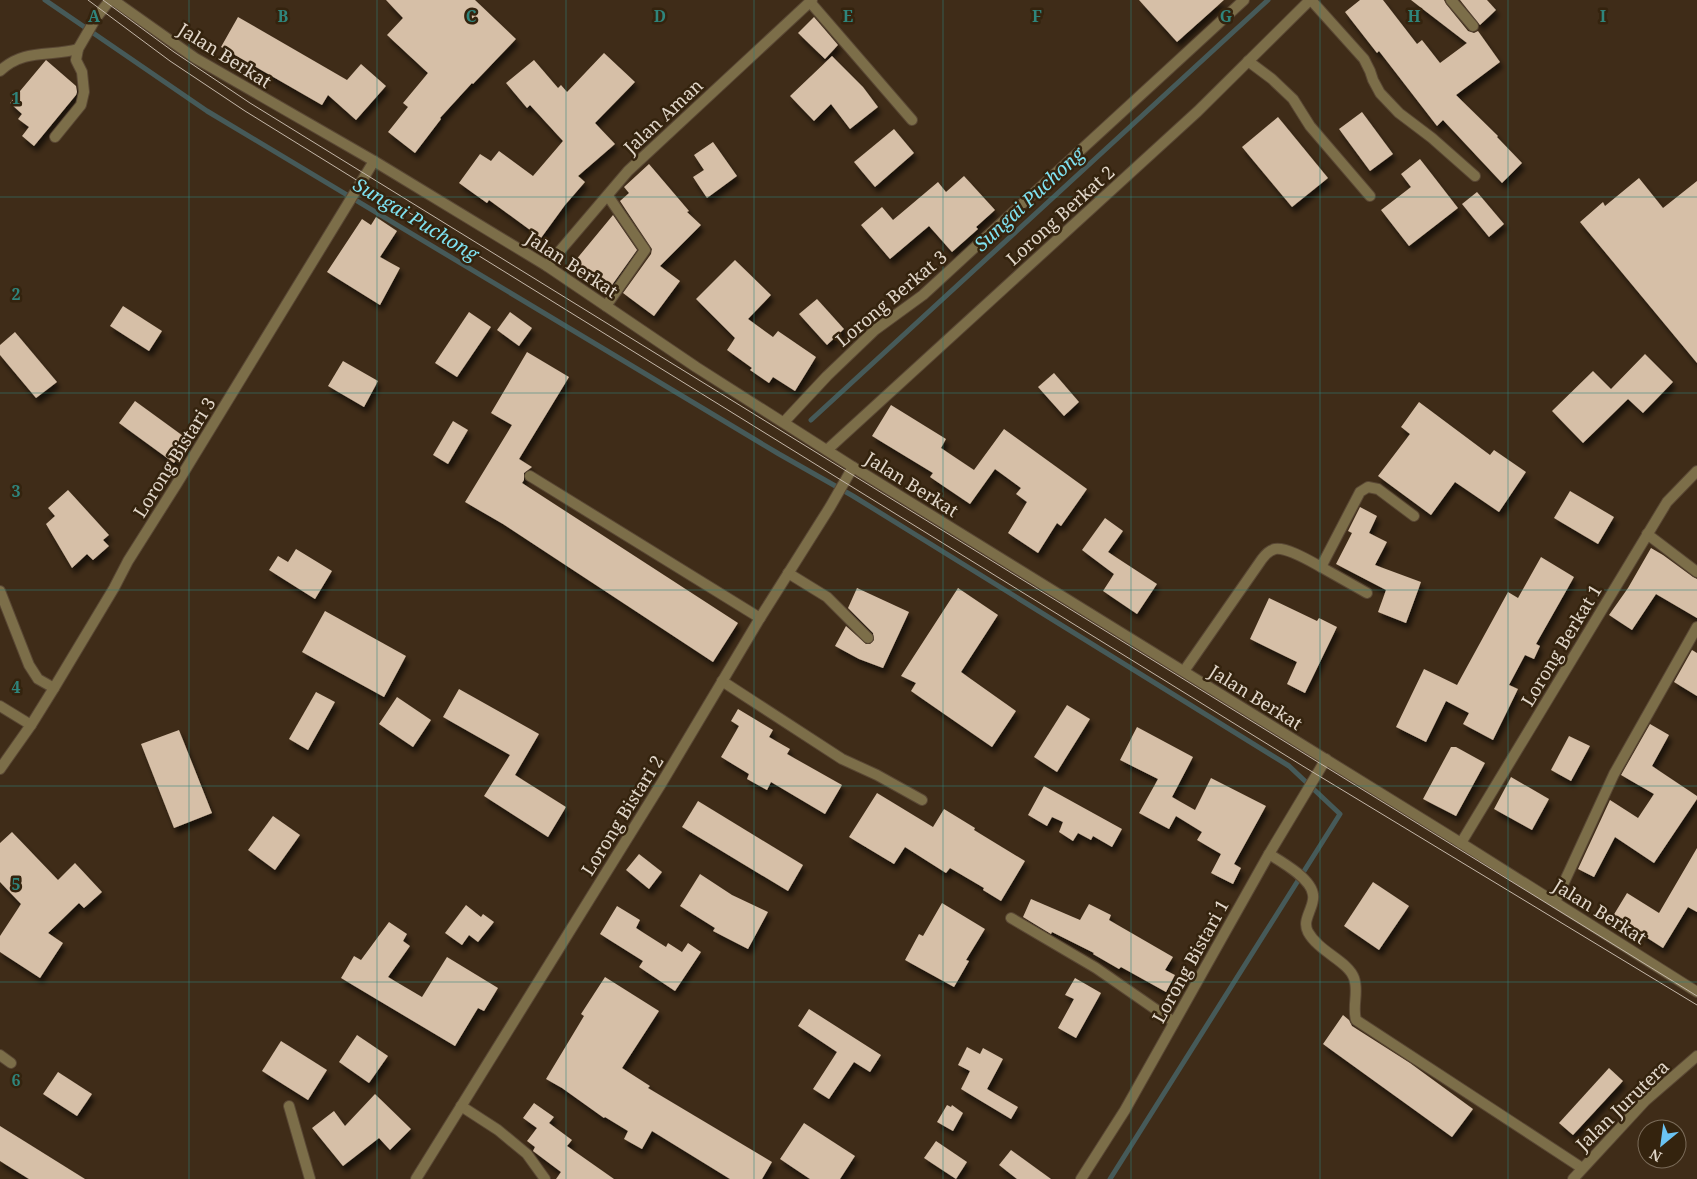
<svg xmlns="http://www.w3.org/2000/svg" width="1697" height="1179" font-family="'Noto Serif',serif">
<style>
.lines{fill:none;stroke-linecap:round;stroke-linejoin:round}
.stream{stroke:#465a59;stroke-width:5}
.building{fill:#d6bfa7;filter:url(#shadow)}
.minor-casing{stroke:#594734;stroke-width:12}
.tertiary-casing{stroke:#594734;stroke-width:12}
.minor{stroke:#7c6e49;stroke-width:10}
.tertiary{stroke:#7c6e49;stroke-width:10}
.tram{stroke:#c4b7a9;stroke-width:1}
.grid{fill:none;stroke:#2f857c;stroke-width:1;stroke-opacity:0.55}
.labels{text-anchor:middle;dominant-baseline:central;stroke-width:5;stroke-linejoin:round;paint-order:stroke}
.street-label{font-size:18px;fill:#e2d7ca;stroke:#34230e}
.water-label{font-size:19px;font-style:italic;fill:#7fe1f0;stroke:#34230e}
.grid-label{font-size:16px;text-anchor:middle;font-weight:bold;fill:#2f857c;stroke:#34230e;stroke-width:5;stroke-linejoin:round;paint-order:stroke}
</style>
<defs>
<filter id="shadow"><feDropShadow dx="3" dy="5.5" stdDeviation="2.5" flood-color="#0009"/></filter>
</defs>
<rect width="100%" height="100%" fill="#3f2c18"/>
<g class="lines">
<g class="stream">
<path d="M 45,0 L 207,111 L 779,454 L 853,496 L 1289,766 L 1340,814 L 1110,1179"/>
<path d="M 811,420 L 1268,0"/>
</g>
</g>
<g class="building">
<path d="M 386,0 L 475,0 L 516,39 L 473,84 L 472,83 L 440,118 L 441,119 L 415,153 L 388,132 L 408,107 L 403,103 L 428,73 L 387,35 L 403,18 Z"/>
<path d="M 1139,0 L 1224,0 L 1177,42 Z"/>
<path d="M 1360,0 L 1383,0 L 1417,44 L 1422,40 L 1440,63 L 1467,43 L 1411,0 L 1444,0 L 1446,4 L 1468,31 L 1474,33 L 1478,31 L 1500,62 L 1456,95 L 1498,136 L 1497,137 L 1522,163 L 1502,183 L 1443,120 L 1437,126 L 1379,51 L 1377,53 L 1345,12 Z"/>
<path d="M 1460,0 L 1487,0 L 1496,10 L 1480,25 Z"/>
<path d="M 238,17 L 347,80 L 361,64 L 386,86 L 356,120 L 328,95 L 322,105 L 221,47 Z"/>
<path d="M 814,17 L 838,45 L 825,59 L 798,33 Z"/>
<path d="M 604,53 L 635,82 L 595,123 L 615,144 L 578,176 L 585,182 L 565,205 L 541,238 L 489,200 L 487,203 L 459,183 L 480,154 L 491,161 L 499,151 L 533,176 L 563,141 L 530,105 L 527,108 L 506,83 L 534,60 L 558,88 L 561,85 L 567,92 Z"/>
<path d="M 832,56 L 863,87 L 878,107 L 850,129 L 831,104 L 814,121 L 790,96 Z"/>
<path d="M 46,60 L 76,86 L 77,92 L 76,95 L 34,146 L 22,136 L 29,127 L 18,119 L 22,114 L 10,103 Z"/>
<path d="M 1362,112 L 1393,154 L 1370,171 L 1339,129 Z"/>
<path d="M 1278,117 L 1328,178 L 1292,207 L 1242,147 Z"/>
<path d="M 894,129 L 914,153 L 875,187 L 854,162 Z"/>
<path d="M 713,142 L 737,176 L 707,198 L 693,177 L 704,170 L 694,155 Z"/>
<path d="M 1420,159 L 1458,208 L 1409,246 L 1381,210 L 1411,187 L 1401,174 Z"/>
<path d="M 649,164 L 689,211 L 687,212 L 701,225 L 660,266 L 680,281 L 654,316 L 623,293 L 651,254 L 652,249 L 620,201 L 629,193 L 624,187 Z"/>
<path d="M 964,176 L 995,210 L 976,227 L 978,229 L 952,252 L 929,226 L 890,259 L 861,225 L 882,207 L 893,220 L 938,182 L 946,192 Z"/>
<path d="M 1639,178 L 1663,208 L 1697,181 L 1697,363 L 1580,222 L 1603,202 L 1605,206 Z"/>
<path d="M 1477,192 L 1504,224 L 1489,237 L 1462,204 Z"/>
<path d="M 613,215 L 637,250 L 612,285 L 609,283 L 606,286 L 575,261 Z"/>
<path d="M 376,217 L 397,231 L 380,257 L 400,268 L 380,305 L 327,272 L 362,219 L 371,225 Z"/>
<path d="M 735,260 L 771,295 L 748,319 L 773,337 L 778,331 L 816,357 L 795,391 L 773,377 L 769,383 L 750,370 L 752,368 L 727,350 L 735,338 L 696,299 Z"/>
<path d="M 817,299 L 844,329 L 827,345 L 799,314 Z"/>
<path d="M 123,306 L 162,331 L 149,351 L 110,326 Z"/>
<path d="M 469,312 L 491,327 L 457,377 L 435,363 Z"/>
<path d="M 510,312 L 532,328 L 519,346 L 497,330 Z"/>
<path d="M 15,332 L 57,382 L 36,398 L 0,355 L 0,345 Z"/>
<path d="M 527,352 L 569,377 L 519,459 L 532,467 L 524,473 L 524,480 L 522,483 L 738,623 L 713,662 L 503,524 L 465,502 L 512,425 L 491,413 Z"/>
<path d="M 1645,354 L 1673,382 L 1643,413 L 1628,399 L 1583,443 L 1552,411 L 1593,371 L 1611,389 Z"/>
<path d="M 343,361 L 378,381 L 364,407 L 328,386 Z"/>
<path d="M 1054,373 L 1079,402 L 1064,416 L 1038,387 Z"/>
<path d="M 135,401 L 190,441 L 174,463 L 119,423 Z"/>
<path d="M 1419,402 L 1490,455 L 1494,450 L 1526,472 L 1499,512 L 1455,482 L 1431,515 L 1378,476 L 1410,434 L 1401,427 Z"/>
<path d="M 891,405 L 946,439 L 941,448 L 974,470 L 1004,429 L 1087,489 L 1061,526 L 1057,523 L 1038,553 L 1008,533 L 1027,502 L 1016,494 L 1021,488 L 995,469 L 970,504 L 930,477 L 933,473 L 872,436 Z"/>
<path d="M 453,421 L 468,430 L 448,464 L 433,455 Z"/>
<path d="M 68,490 L 109,535 L 103,540 L 109,546 L 93,560 L 87,554 L 72,568 L 46,524 L 55,516 L 48,508 Z"/>
<path d="M 1570,491 L 1614,517 L 1598,544 L 1554,518 Z"/>
<path d="M 1360,507 L 1377,516 L 1369,533 L 1387,542 L 1375,565 L 1421,582 L 1406,623 L 1378,612 L 1386,590 L 1336,564 L 1352,533 L 1348,531 Z"/>
<path d="M 1105,518 L 1123,531 L 1108,552 L 1157,584 L 1137,614 L 1103,591 L 1114,574 L 1082,550 Z"/>
<path d="M 1651,548 L 1663,555 L 1693,577 L 1697,579 L 1697,618 L 1656,594 L 1632,630 L 1609,615 L 1628,588 Z"/>
<path d="M 296,549 L 332,571 L 315,599 L 269,570 L 278,556 L 288,562 Z"/>
<path d="M 1541,557 L 1574,577 L 1536,644 L 1540,646 L 1534,659 L 1525,655 L 1509,685 L 1518,689 L 1493,740 L 1463,724 L 1469,713 L 1446,701 L 1426,742 L 1396,727 L 1424,669 L 1457,685 L 1508,592 L 1518,598 Z"/>
<path d="M 857,588 L 909,612 L 883,668 L 859,659 L 835,646 L 846,626 L 866,644 L 870,644 L 874,640 L 873,633 L 848,608 Z"/>
<path d="M 958,588 L 998,615 L 961,672 L 1016,711 L 992,747 L 911,691 L 916,683 L 901,676 Z"/>
<path d="M 1269,598 L 1317,621 L 1319,618 L 1337,627 L 1305,693 L 1287,684 L 1297,662 L 1250,639 Z"/>
<path d="M 325,611 L 406,656 L 384,697 L 302,652 Z"/>
<path d="M 1692,650 L 1697,653 L 1697,696 L 1674,682 Z"/>
<path d="M 459,689 L 539,734 L 515,775 L 566,807 L 548,837 L 484,796 L 510,755 L 443,717 Z"/>
<path d="M 316,692 L 335,702 L 308,750 L 289,739 Z"/>
<path d="M 397,697 L 431,720 L 413,747 L 379,724 Z"/>
<path d="M 1067,705 L 1090,719 L 1057,772 L 1034,757 Z"/>
<path d="M 738,709 L 773,730 L 769,737 L 790,749 L 787,754 L 842,785 L 825,814 L 771,782 L 767,790 L 747,779 L 749,774 L 721,757 L 739,726 L 731,721 Z"/>
<path d="M 1650,724 L 1669,735 L 1652,766 L 1697,796 L 1697,799 L 1654,863 L 1615,837 L 1594,877 L 1578,869 L 1610,800 L 1638,818 L 1654,794 L 1621,775 Z"/>
<path d="M 1137,727 L 1193,757 L 1172,797 L 1195,810 L 1211,778 L 1266,806 L 1234,864 L 1241,868 L 1233,884 L 1211,873 L 1221,854 L 1197,840 L 1202,832 L 1176,816 L 1169,829 L 1139,813 L 1158,779 L 1120,760 Z"/>
<path d="M 179,730 L 212,813 L 174,828 L 141,744 Z"/>
<path d="M 1569,736 L 1590,746 L 1571,781 L 1551,770 Z"/>
<path d="M 1451,747 L 1456,747 L 1485,763 L 1456,816 L 1423,799 Z"/>
<path d="M 1511,777 L 1549,799 L 1532,830 L 1494,809 Z"/>
<path d="M 1044,786 L 1122,829 L 1112,847 L 1093,836 L 1091,840 L 1078,833 L 1073,841 L 1059,832 L 1063,822 L 1052,817 L 1047,826 L 1028,815 Z"/>
<path d="M 877,793 L 933,827 L 944,809 L 975,828 L 974,830 L 1025,861 L 1001,901 L 983,890 L 984,888 L 950,868 L 946,873 L 905,847 L 894,864 L 849,837 Z"/>
<path d="M 698,801 L 803,865 L 788,891 L 682,827 Z"/>
<path d="M 273,816 L 300,835 L 275,870 L 248,850 Z"/>
<path d="M 12,832 L 58,880 L 75,863 L 102,892 L 84,908 L 79,903 L 48,933 L 63,943 L 40,978 L 0,952 L 0,936 L 21,904 L 0,882 L 0,843 Z"/>
<path d="M 1697,848 L 1697,912 L 1688,907 L 1663,948 L 1613,916 L 1627,893 L 1659,913 Z"/>
<path d="M 639,854 L 662,872 L 649,889 L 626,870 Z"/>
<path d="M 700,874 L 732,895 L 768,912 L 748,949 L 713,931 L 715,928 L 680,906 Z"/>
<path d="M 1373,882 L 1409,906 L 1379,950 L 1344,926 Z"/>
<path d="M 1031,899 L 1080,920 L 1089,904 L 1111,915 L 1109,920 L 1173,957 L 1165,970 L 1175,975 L 1166,992 L 1121,967 L 1119,969 L 1093,954 L 1094,953 L 1052,932 L 1051,934 L 1023,917 Z"/>
<path d="M 942,903 L 985,929 L 966,960 L 969,961 L 954,987 L 905,960 L 919,934 L 923,936 Z"/>
<path d="M 466,905 L 481,917 L 483,914 L 494,922 L 478,942 L 469,935 L 462,945 L 445,933 Z"/>
<path d="M 617,906 L 640,920 L 636,928 L 666,947 L 668,943 L 682,952 L 688,943 L 701,952 L 675,991 L 639,967 L 643,961 L 600,934 Z"/>
<path d="M 389,922 L 407,934 L 403,941 L 410,946 L 388,977 L 422,997 L 447,957 L 498,988 L 484,1011 L 478,1008 L 455,1046 L 341,978 L 354,956 L 361,960 Z"/>
<path d="M 605,977 L 659,1011 L 622,1068 L 650,1086 L 648,1088 L 772,1162 L 762,1179 L 730,1179 L 652,1131 L 642,1149 L 624,1139 L 628,1131 L 605,1117 L 604,1118 L 562,1088 L 546,1079 L 584,1016 L 581,1014 Z"/>
<path d="M 1075,978 L 1101,993 L 1076,1038 L 1058,1028 L 1074,999 L 1065,995 Z"/>
<path d="M 809,1009 L 881,1055 L 870,1072 L 854,1062 L 829,1099 L 813,1089 L 837,1052 L 798,1026 Z"/>
<path d="M 1343,1015 L 1349,1020 L 1352,1026 L 1410,1063 L 1473,1109 L 1452,1137 L 1323,1044 Z"/>
<path d="M 357,1035 L 388,1056 L 369,1083 L 339,1062 Z"/>
<path d="M 281,1041 L 327,1070 L 308,1100 L 262,1071 Z"/>
<path d="M 967,1047 L 980,1054 L 983,1048 L 1003,1059 L 987,1089 L 1018,1107 L 1011,1119 L 961,1089 L 970,1071 L 958,1065 Z"/>
<path d="M 1609,1068 L 1623,1081 L 1573,1135 L 1559,1123 Z"/>
<path d="M 58,1072 L 92,1094 L 77,1116 L 43,1094 Z"/>
<path d="M 375,1094 L 411,1129 L 390,1150 L 379,1138 L 343,1166 L 312,1128 L 334,1111 L 345,1126 Z"/>
<path d="M 534,1103 L 554,1117 L 549,1123 L 572,1140 L 567,1146 L 614,1179 L 556,1179 L 561,1172 L 533,1151 L 535,1147 L 527,1141 L 537,1128 L 523,1118 Z"/>
<path d="M 947,1105 L 951,1107 L 952,1105 L 963,1113 L 953,1131 L 937,1122 Z"/>
<path d="M 804,1123 L 855,1156 L 840,1179 L 810,1179 L 780,1159 Z"/>
<path d="M 0,1126 L 85,1179 L 29,1179 L 0,1161 Z"/>
<path d="M 936,1141 L 967,1162 L 956,1179 L 924,1158 Z"/>
<path d="M 1011,1150 L 1051,1179 L 1017,1179 L 999,1165 Z"/>
</g>
<g class="lines">
<g class="minor-casing">
<g id="minor">
<path d="M 1311,0 L 1364,59 L 1370,71 L 1373,80 L 1380,93 L 1399,113 L 1432,138 L 1475,176"/>
<path d="M 1451,0 L 1473,26"/>
<path d="M 810,2 L 912,120"/>
<path d="M 1248,61 L 1272,79 L 1293,99 L 1310,126 L 1370,196"/>
<path d="M 0,71 C 24,48 51,57 78,49"/>
<path d="M 55,137 L 81,105 L 84,92 L 82,72 L 76,60 L 78,49 L 96,18 L 110,0"/>
<path d="M 547,266 L 628,171 L 812,0"/>
<path d="M 606,306 L 645,250 L 608,196"/>
<path d="M 784,422 L 827,376 L 875,330 L 923,295 L 1244,0"/>
<path d="M 827,450 L 1198,111 L 1310,0"/>
<path d="M 530,476 L 760,618"/>
<path d="M 1647,534 L 1697,572"/>
<path d="M 1321,567 L 1367,593"/>
<path d="M 788,573 L 827,597 L 868,638"/>
<path d="M 0,591 L 29,665 L 38,679 L 54,688"/>
<path d="M 1184,671 L 1262,559 C 1265,555 1270,550 1275,549 C 1287,547 1310,561 1321,567 L 1360,492 L 1368,487 L 1378,489 L 1414,516"/>
<path d="M 722,681 L 842,759 L 877,775 L 922,800"/>
<path d="M 0,706 L 31,725"/>
<path d="M 0,769 L 31,725 L 54,688 L 114,588 L 128,561 L 176,485 L 374,161"/>
<path d="M 1461,843 L 1667,502 L 1697,471"/>
<path d="M 1269,854 C 1282,862 1312,879 1313,895 C 1314,900 1312,905 1310,910 C 1307,918 1304,924 1308,932 C 1319,952 1348,961 1354,978 C 1359,992 1352,1006 1356,1020 L 1582,1168"/>
<path d="M 1555,902 L 1614,774 L 1697,627"/>
<path d="M 1011,918 L 1096,968 L 1174,1022"/>
<path d="M 0,1055 L 11,1063"/>
<path d="M 289,1106 L 310,1179"/>
<path d="M 461,1106 L 498,1130 L 527,1154 L 545,1179"/>
<path d="M 416,1179 L 661,784 L 760,618 L 830,507 L 853,467"/>
<path d="M 1081,1179 L 1125,1110 L 1269,854 L 1326,759"/>
</g>
</g>
<g class="tertiary-casing">
<g id="tertiary">
<path d="M 113,0 L 195,58 L 374,161 L 547,266 L 696,367 L 853,467 L 1461,843 L 1697,992"/>
<path d="M 1573,1179 L 1645,1101 L 1697,1056"/>
</g>
</g>
<use href="#minor" class="minor"/>
<use href="#tertiary" class="tertiary"/>
<g class="tram">
<path d="M 88,0 L 170,61 L 245,111 L 1306,768 L 1697,1005"/>
<path d="M 103,0 L 174,52 L 250,103 L 1697,996"/>
</g>
</g>
<path class="grid" d="M 189,0 L 189,1179M 377,0 L 377,1179M 566,0 L 566,1179M 754,0 L 754,1179M 943,0 L 943,1179M 1131,0 L 1131,1179M 1320,0 L 1320,1179M 1508,0 L 1508,1179M 0,197 L 1697,197M 0,393 L 1697,393M 0,590 L 1697,590M 0,786 L 1697,786M 0,982 L 1697,982"/>
<g class="labels">
<g class="street-label">
<text transform="translate(225 55) rotate(32)">Jalan Berkat</text>
<text transform="translate(663 116) rotate(-43)">Jalan Aman</text>
<text transform="translate(1060 215) rotate(-42)">Lorong Berkat 2</text>
<text transform="translate(572 264) rotate(33)">Jalan Berkat</text>
<text transform="translate(891 298) rotate(-40)">Lorong Berkat 3</text>
<text transform="translate(174 457) rotate(-58)">Lorong Bistari 3</text>
<text transform="translate(912 484) rotate(32)">Jalan Berkat</text>
<text transform="translate(1561 645) rotate(-59)">Lorong Berkat 1</text>
<text transform="translate(1256 697) rotate(32)">Jalan Berkat</text>
<text transform="translate(622 815) rotate(-58)">Lorong Bistari 2</text>
<text transform="translate(1600 911) rotate(32)">Jalan Berkat</text>
<text transform="translate(1190 961) rotate(-61)">Lorong Bistari 1</text>
<text transform="translate(1622 1105) rotate(-44)">Jalan Jurutera</text>
</g>
<g class="water-label">
<text transform="translate(1029 199) rotate(-43)">Sungai Puchong</text>
<text transform="translate(416 219) rotate(31)">Sungai Puchong</text>
</g>
</g>
<g class="grid-label">
<text x="94" y="22">A</text>
<text x="283" y="22">B</text>
<text x="471" y="22">C</text>
<text x="660" y="22">D</text>
<text x="848" y="22">E</text>
<text x="1037" y="22">F</text>
<text x="1226" y="22">G</text>
<text x="1414" y="22">H</text>
<text x="1603" y="22">I</text>
<text x="16" y="104">1</text>
<text x="16" y="300">2</text>
<text x="16" y="497">3</text>
<text x="16" y="693">4</text>
<text x="16" y="890">5</text>
<text x="16" y="1086">6</text>
</g>
<g transform="translate(1662 1144) rotate(209)"><circle r="24" fill="#34230e" stroke="#7a6b59"/>
<path d="M0-4L9 19L0 12L-9 19Z" fill="#6bc3f2"/>
<text y="-8" font-size="14" font-weight="bold" text-anchor="middle" fill="#e2d7ca">N</text>
</g>
</svg>
